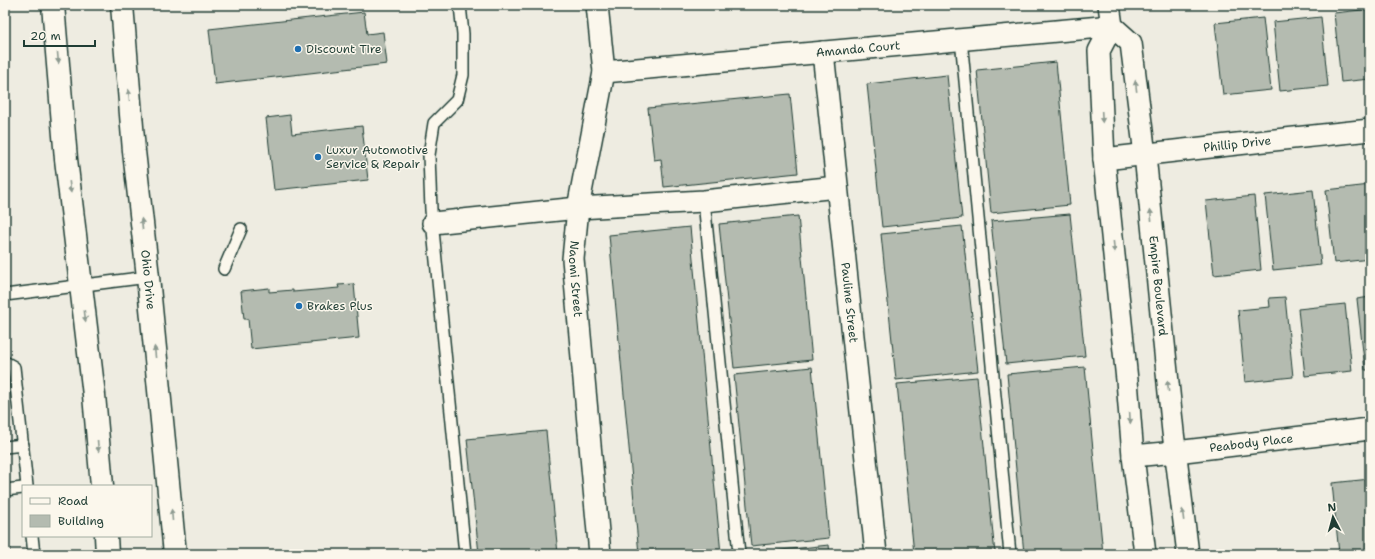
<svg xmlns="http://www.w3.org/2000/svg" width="1375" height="559" font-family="'Shantell Sans',sans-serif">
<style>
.building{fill:#b4bbb0;stroke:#1f3d34}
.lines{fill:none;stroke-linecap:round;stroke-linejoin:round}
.service-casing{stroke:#1f3d34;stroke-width:14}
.minor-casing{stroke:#1f3d34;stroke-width:24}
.secondary-casing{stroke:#1f3d34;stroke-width:25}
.service{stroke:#fbf7ec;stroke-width:11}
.minor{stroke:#fbf7ec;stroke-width:21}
.secondary{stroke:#fbf7ec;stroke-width:22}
.oneway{fill:#8d9a90}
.poi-dot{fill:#1f6fb2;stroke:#fbf7ec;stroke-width:1.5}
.labels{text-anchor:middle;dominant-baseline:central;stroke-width:3;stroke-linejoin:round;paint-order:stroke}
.poi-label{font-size:12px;fill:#1f3d34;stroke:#fbf7ec;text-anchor:start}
.street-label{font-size:12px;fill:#1f3d34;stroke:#fbf7ec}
</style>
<rect width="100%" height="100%" fill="#eeece1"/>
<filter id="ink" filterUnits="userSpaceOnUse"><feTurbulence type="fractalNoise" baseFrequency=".025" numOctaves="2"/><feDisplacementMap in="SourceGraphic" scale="8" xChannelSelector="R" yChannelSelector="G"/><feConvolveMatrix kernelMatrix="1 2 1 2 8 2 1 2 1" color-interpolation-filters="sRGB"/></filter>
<g filter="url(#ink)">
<g class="building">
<path d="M 1370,9 L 1370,79 L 1341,82 L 1334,13 Z"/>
<path d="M 364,12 L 367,34 L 383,32 L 387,64 L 215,84 L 209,29 Z"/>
<path d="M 1321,17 L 1328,86 L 1280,91 L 1273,22 Z"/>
<path d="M 1263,18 L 1271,90 L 1223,95 L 1215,23 Z"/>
<path d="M 1056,62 L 1070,205 L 991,213 L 977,70 Z"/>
<path d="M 947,75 L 962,218 L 882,227 L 867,84 Z"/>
<path d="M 790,94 L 798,173 L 664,187 L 661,159 L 654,160 L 648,108 Z"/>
<path d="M 290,115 L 292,134 L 362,126 L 368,180 L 274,190 L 266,118 Z"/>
<path d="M 1370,185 L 1370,259 L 1334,263 L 1326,190 Z"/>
<path d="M 1313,190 L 1321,265 L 1273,270 L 1265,195 Z"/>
<path d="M 1254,196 L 1261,270 L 1214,275 L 1206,201 Z"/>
<path d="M 1070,214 L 1085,356 L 1006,364 L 991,221 Z"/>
<path d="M 798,216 L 812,360 L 734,368 L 719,224 Z"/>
<path d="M 962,226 L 978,371 L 896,380 L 881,234 Z"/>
<path d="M 690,227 L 721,554 L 639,554 L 609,235 Z"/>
<path d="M 354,284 L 359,338 L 251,349 L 248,319 L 244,319 L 241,291 L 269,288 L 269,292 L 293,290 L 293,292 L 339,288 L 338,285 Z"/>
<path d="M 1285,297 L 1293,377 L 1245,382 L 1238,310 L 1270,307 L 1269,298 Z"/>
<path d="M 1370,297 L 1370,370 L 1365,370 L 1357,299 Z"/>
<path d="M 1345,304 L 1352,371 L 1305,376 L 1298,309 Z"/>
<path d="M 812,367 L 829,538 L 751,546 L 734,375 Z"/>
<path d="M 1085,367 L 1103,554 L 1024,554 L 1007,374 Z"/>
<path d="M 977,377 L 995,554 L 914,554 L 897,384 Z"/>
<path d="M 546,431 L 558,554 L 479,554 L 467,439 Z"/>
<path d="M 1370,479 L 1370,554 L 1339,554 L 1332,483 Z"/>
<path d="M 8,537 L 10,554 L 5,554 L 5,538 Z"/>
<path d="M 829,545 L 830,554 L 752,554 L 752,553 Z"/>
</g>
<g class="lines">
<g class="service-casing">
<g id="service">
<path d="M 460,5 L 463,34 L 463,75 L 457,100 L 434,123 L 429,155 L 431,210 L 465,554"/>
<path d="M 961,39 L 1010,554"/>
<path d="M 704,201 L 739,554"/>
<path d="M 224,269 L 241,229"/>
<path d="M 5,295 L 148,277"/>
<path d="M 5,362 L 14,367 L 27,486"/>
<path d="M 5,447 L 23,445"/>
<path d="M 5,490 L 23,488"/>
<path d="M 32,536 L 34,554"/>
</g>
</g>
<g class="minor-casing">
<g id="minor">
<path id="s1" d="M 597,5 L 604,72 L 578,208 L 573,259 L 600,554"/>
<path id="s2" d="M 1109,5 L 1112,26 L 1131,43 L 1145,155 L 1173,432 L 1188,554"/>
<path d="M 1112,26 L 1099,51 L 1104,159 L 1127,380 L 1133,456 L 1145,554"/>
<path id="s3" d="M 823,52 L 876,554"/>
<path id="s4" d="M 604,72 L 1112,26"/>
<path id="s5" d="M 1104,159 L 1237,144 L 1370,130"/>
<path d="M 433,223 L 578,208 L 704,201 L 837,187"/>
<path id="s6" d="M 1133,456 L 1176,452 L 1370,429"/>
</g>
</g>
<g class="secondary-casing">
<g id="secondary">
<path d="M 53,5 L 66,159 L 94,395 L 102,486"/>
<path id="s7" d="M 122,5 L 134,151 L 148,277 L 175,554"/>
<path d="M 106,536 L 107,554"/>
</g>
</g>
<use href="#service" class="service"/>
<use href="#minor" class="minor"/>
<use href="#secondary" class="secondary"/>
</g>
<defs><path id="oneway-solid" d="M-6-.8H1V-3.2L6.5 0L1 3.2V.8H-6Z"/></defs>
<g class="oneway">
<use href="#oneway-solid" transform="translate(58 58) rotate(85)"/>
<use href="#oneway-solid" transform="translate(1136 86) rotate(-97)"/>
<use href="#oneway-solid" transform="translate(129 95) rotate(-95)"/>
<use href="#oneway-solid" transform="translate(1102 117) rotate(87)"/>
<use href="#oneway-solid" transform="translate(70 187) rotate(83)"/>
<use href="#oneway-solid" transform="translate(1151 215) rotate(-96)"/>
<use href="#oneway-solid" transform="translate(142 224) rotate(-96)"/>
<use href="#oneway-solid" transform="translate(1114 247) rotate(84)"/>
<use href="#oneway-solid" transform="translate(85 316) rotate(83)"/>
<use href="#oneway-solid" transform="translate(155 352) rotate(-96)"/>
<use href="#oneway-solid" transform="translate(1168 386) rotate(-96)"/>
<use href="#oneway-solid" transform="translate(1130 418) rotate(86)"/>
<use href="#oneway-solid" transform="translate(98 446) rotate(85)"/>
<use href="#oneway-solid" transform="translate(172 515) rotate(-95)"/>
<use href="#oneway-solid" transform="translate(1183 515) rotate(-97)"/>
</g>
</g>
<g class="poi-dot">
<circle cx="298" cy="49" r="4"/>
<circle cx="318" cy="157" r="4"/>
<circle cx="299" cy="306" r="4"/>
</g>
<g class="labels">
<g class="poi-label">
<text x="306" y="49">Discount Tire</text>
<text x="326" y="150">Luxur Automotive<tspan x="326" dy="14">Service &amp; Repair</tspan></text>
<text x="307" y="306">Brakes Plus</text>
</g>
<g class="street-label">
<text stroke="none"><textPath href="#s4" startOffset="255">Amanda Court</textPath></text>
<text stroke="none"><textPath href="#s5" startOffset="134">Phillip Drive</textPath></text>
<text stroke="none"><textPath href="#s1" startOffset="277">Naomi Street</textPath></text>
<text stroke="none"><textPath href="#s7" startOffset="276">Ohio Drive</textPath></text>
<text stroke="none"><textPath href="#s2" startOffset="291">Empire Boulevard</textPath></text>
<text stroke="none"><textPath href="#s3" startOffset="252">Pauline Street</textPath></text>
<text stroke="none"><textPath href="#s6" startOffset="119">Peabody Place</textPath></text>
</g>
</g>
<rect width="1375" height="559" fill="none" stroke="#fbf7ec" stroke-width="20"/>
<rect x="10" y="10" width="1355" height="539" fill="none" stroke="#1f3d34" stroke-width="1.5" filter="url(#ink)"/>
<rect x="22" y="485" width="130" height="52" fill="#fbf7ec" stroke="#a3ada2"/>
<rect x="30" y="498" width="20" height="6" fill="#fbf7ec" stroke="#a3ada2"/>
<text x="58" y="505" font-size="12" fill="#1f3d34">Road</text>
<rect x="30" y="515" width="20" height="12" fill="#b4bbb0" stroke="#a3ada2"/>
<text x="58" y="525" font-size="12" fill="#1f3d34">Building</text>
<g transform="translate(1333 517) rotate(354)" stroke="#fbf7ec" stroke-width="3" paint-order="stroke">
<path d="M0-3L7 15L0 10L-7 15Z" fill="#1f3d34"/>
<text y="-6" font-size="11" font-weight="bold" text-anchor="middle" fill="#1f3d34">N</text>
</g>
<path d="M24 40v6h71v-6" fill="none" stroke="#1f3d34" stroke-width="2"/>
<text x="30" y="40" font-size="12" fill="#1f3d34" stroke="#fbf7ec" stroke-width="3" paint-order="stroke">20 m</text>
</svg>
